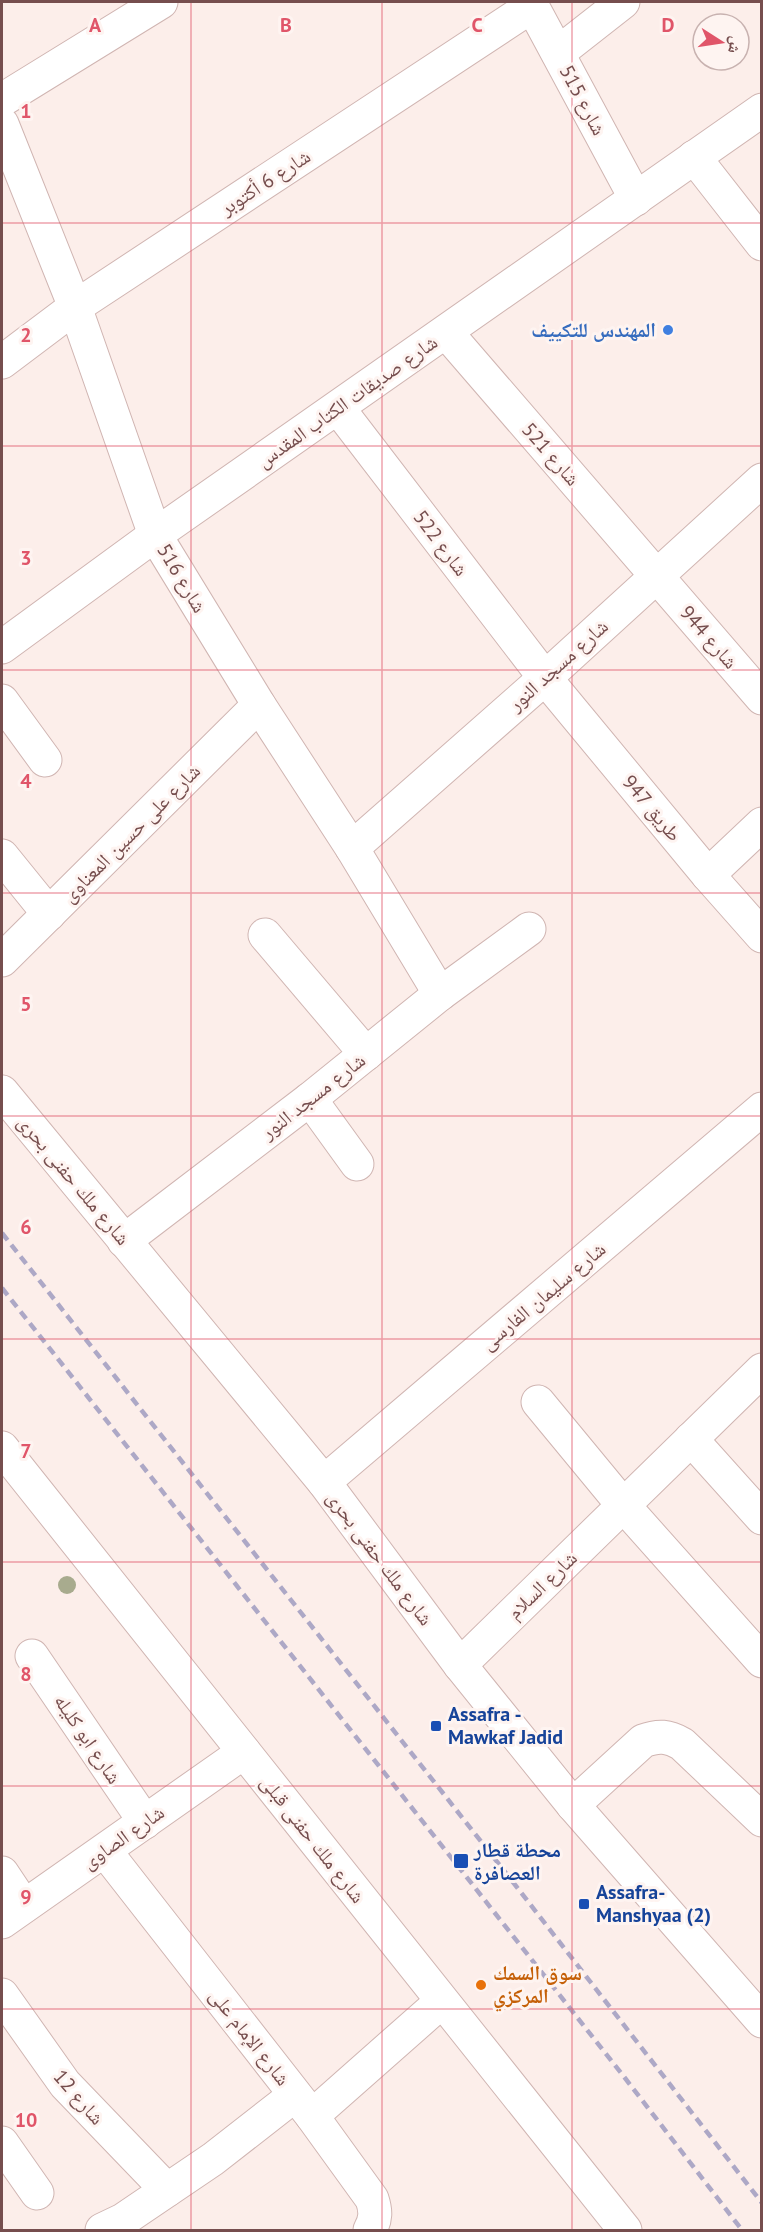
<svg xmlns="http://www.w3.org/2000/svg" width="763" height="2232" font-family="'PT Sans','Noto Naskh Arabic',sans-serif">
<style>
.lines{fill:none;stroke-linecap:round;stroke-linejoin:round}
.minor-casing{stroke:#d0b5b2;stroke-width:35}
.minor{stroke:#fff;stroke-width:33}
.rail{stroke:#ada8c6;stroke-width:4.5;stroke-dasharray:9 6;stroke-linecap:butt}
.tree{fill:#a8ab8e}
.grid{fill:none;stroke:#e05569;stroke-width:1.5;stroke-opacity:0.55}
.shop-dot{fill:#3f7fe0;stroke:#fef4f1;stroke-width:2}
.transit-dot{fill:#1a4fb4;stroke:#fef4f1;stroke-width:2}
.food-dot{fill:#e8710a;stroke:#fef4f1;stroke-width:2}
.labels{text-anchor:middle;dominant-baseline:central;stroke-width:6;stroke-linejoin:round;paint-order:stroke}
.street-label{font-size:20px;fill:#764e4e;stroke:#fef4f1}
.shop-label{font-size:20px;font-weight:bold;fill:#366cbe;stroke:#fef4f1;text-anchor:end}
.transit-label{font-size:20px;font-weight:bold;fill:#164399;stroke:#fef4f1;text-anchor:start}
.food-label{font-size:20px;font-weight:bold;fill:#c56008;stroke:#fef4f1;text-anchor:start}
.grid-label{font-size:20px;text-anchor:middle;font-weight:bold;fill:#e05569;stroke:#fef4f1;stroke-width:6;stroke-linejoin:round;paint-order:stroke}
</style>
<rect width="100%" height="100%" fill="#fceeea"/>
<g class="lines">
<g class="minor-casing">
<g id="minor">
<path d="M 530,2 L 636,199"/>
<path d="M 558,53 L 623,2"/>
<path d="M 2,100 L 161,2"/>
<path d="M 2,124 L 75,307 L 155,535 L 259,705 L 352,848 L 440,994"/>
<path d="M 694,157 L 762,244"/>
<path d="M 446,332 L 762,698"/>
<path d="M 2,362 L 75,307 L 532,6"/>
<path d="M 338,408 L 545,678 L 708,875 L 762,936"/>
<path d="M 2,647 L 155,535 L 762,110"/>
<path d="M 2,701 L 45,760"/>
<path d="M 352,848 L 545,678 L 762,480"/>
<path d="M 2,856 L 49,914"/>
<path d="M 708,875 L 762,824"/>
<path d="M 265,935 L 366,1054"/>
<path d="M 2,960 L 259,705"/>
<path d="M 2,1092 L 324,1482 L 460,1665 L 573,1805 L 762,2021"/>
<path d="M 310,1099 L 357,1164"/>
<path d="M 124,1241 L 310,1099 L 440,994 L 529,929"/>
<path d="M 538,1402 L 623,1505 L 762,1661"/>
<path d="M 691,1439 L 762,1518"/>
<path d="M 2,1448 L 625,2230"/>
<path d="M 324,1482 L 762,1109"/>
<path d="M 32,1656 L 145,1822"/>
<path d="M 460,1665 L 762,1370"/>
<path d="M 573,1805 L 643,1741 C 659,1735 668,1736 682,1744 L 762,1820"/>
<path d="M 105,1851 L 312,2116 L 372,2199 C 376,2211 376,2219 370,2230"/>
<path d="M 2,1873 L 24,1906"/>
<path d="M 2,1922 L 244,1752"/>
<path d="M 2,1995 L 65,2084 L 167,2190"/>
<path d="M 312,2116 L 441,2002"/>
<path d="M 2,2143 L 37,2193"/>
<path d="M 102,2230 L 123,2220 L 213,2159 L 295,2095"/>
</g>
</g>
<use href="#minor" class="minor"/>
<g class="rail">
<path d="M 2,1233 L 509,1877 L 762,2203"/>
<path d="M 2,1288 L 625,2078 L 742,2230"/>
</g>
</g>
<circle class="tree" cx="67" cy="1585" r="9"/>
<path class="grid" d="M 191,2 L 191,2230M 382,2 L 382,2230M 572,2 L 572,2230M 2,223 L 762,223M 2,446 L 762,446M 2,670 L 762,670M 2,893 L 762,893M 2,1116 L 762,1116M 2,1339 L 762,1339M 2,1562 L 762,1562M 2,1786 L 762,1786M 2,2009 L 762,2009"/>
<circle class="shop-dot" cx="668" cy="330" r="6"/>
<g class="transit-dot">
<rect x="430" y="1720" width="12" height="12" rx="3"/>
<rect x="453" y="1853" width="16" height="16" rx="3"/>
<rect x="578" y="1898" width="12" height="12" rx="3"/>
</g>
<circle class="food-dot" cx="481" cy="1985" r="6"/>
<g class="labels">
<g class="street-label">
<text transform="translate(583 100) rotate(62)">شارع 515</text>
<text transform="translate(265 182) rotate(-33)">شارع 6 أكتوبر</text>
<text transform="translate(347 401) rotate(-35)">شارع صديقات الكتاب المقدس</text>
<text transform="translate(551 454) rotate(49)">شارع 521</text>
<text transform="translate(441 543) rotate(53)">شارع 522</text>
<text transform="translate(182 578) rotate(59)">شارع 516</text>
<text transform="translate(709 637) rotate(49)">شارع 944</text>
<text transform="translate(558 665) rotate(-42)">شارع مسجد النور</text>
<text transform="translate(652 808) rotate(50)">طريق 947</text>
<text transform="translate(131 833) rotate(-45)">شارع على حسين المعناوى</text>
<text transform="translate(313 1096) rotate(-38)">شارع مسجد النور</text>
<text transform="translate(74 1180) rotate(50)">شارع ملك حفنى بحرى</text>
<text transform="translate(543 1296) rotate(-40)">شارع سليمان الفارسى</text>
<text transform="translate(380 1558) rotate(53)">شارع ملك حفنى بحرى</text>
<text transform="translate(542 1585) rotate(-44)">شارع السلام</text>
<text transform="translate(88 1739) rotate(56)">شارع ابو كليله</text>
<text transform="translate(123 1837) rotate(-35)">شارع الصاوى</text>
<text transform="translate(313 1839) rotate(52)">شارع ملك حفنى قبلى</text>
<text transform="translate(250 2037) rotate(52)">شارع الإمام على</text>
<text transform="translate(79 2097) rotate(49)">شارع 12</text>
</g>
<g class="shop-label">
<text x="656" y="330">المهندس للتكييف</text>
</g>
<g class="transit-label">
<text x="448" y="1714">Assafra -<tspan x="448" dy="23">Mawkaf Jadid</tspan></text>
<text x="474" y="1850">محطة قطار<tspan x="474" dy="23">العصافرة</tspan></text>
<text x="596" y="1892">Assafra-<tspan x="596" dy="23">Manshyaa (2)</tspan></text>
</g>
<g class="food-label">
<text x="493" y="1973">سوق السمك<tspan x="493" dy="23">المركزي</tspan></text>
</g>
</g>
<g class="grid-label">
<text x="95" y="32">A</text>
<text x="286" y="32">B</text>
<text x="477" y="32">C</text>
<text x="668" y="32">D</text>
<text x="26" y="118">1</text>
<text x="26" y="342">2</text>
<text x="26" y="565">3</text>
<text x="26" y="788">4</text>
<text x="26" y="1011">5</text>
<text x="26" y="1234">6</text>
<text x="26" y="1458">7</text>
<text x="26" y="1681">8</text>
<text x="26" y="1904">9</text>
<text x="26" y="2127">10</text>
</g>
<rect width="763" height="2232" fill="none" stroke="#764e4e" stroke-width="6"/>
<g transform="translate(721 42) rotate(102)"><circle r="28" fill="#fef4f1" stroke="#c8b2b0" stroke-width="1.5"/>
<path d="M0-4.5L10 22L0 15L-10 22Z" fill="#e05569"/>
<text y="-9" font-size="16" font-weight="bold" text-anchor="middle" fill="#764e4e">ش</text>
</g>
</svg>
